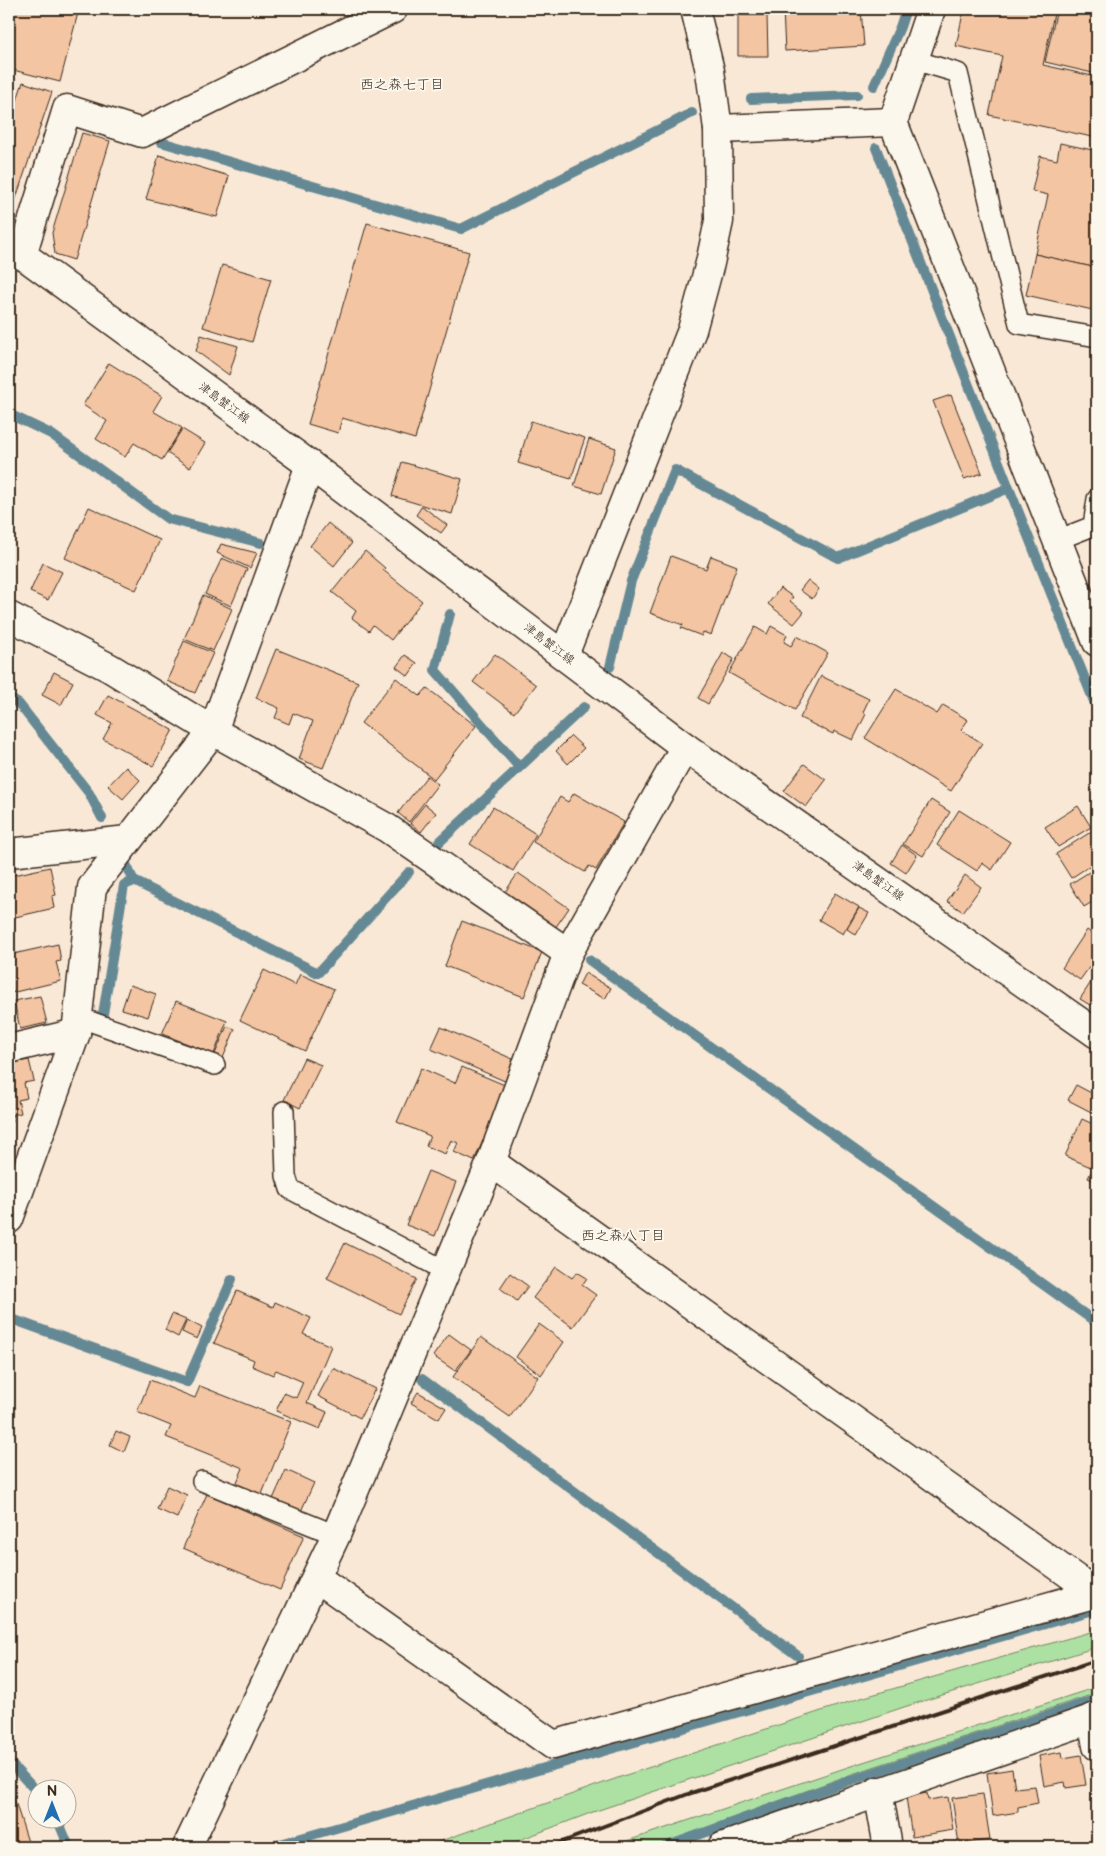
<svg xmlns="http://www.w3.org/2000/svg" width="1106" height="1856" font-family="'Balsamiq Sans','Klee One',sans-serif">
<style>
.green{fill:#ace1a3;stroke:#748660}
.lines{fill:none;stroke-linecap:round;stroke-linejoin:round}
.stream{stroke:#658994;stroke-width:10}
.building{fill:#f3c5a2;stroke:#3b2a1e}
.lane-casing{stroke:#3b2a1e;stroke-width:22}
.street-casing{stroke:#3b2a1e;stroke-width:31}
.secondary-casing{stroke:#3b2a1e;stroke-width:31}
.lane{stroke:#fbf7ec;stroke-width:19}
.street{stroke:#fbf7ec;stroke-width:28}
.secondary{stroke:#fbf7ec;stroke-width:28}
.rail{stroke:#3b2a1e;stroke-width:4}
.labels{text-anchor:middle;dominant-baseline:central;stroke-width:4;stroke-linejoin:round;paint-order:stroke}
.street-label{font-size:12px;fill:#3b2a1e;stroke:#fbf7ec}
.neighbourhood-label{font-size:14px;fill:#3b2a1e;stroke:#fbf7ec}
</style>
<rect width="100%" height="100%" fill="#f9e8d6"/>
<filter id="ink" filterUnits="userSpaceOnUse"><feTurbulence type="fractalNoise" baseFrequency=".02" numOctaves="2"/><feDisplacementMap in="SourceGraphic" scale="10" xChannelSelector="R" yChannelSelector="G"/><feConvolveMatrix kernelMatrix="1 2 1 2 8 2 1 2 1" color-interpolation-filters="sRGB"/></filter>
<g filter="url(#ink)">
<g class="green">
<path d="M 1097,1630 L 1097,1647 L 904,1707 L 593,1812 L 501,1847 L 424,1847 L 626,1775 L 861,1698 Z"/>
<path d="M 1097,1687 L 1097,1693 L 852,1774 L 653,1847 L 609,1847 L 857,1764 Z"/>
</g>
<g class="lines">
<g class="stream">
<path d="M 874,86 L 900,27 L 906,9"/>
<path d="M 751,99 L 857,95"/>
<path d="M 161,142 L 461,229 L 692,113"/>
<path d="M 9,414 L 51,434 L 168,519 L 261,543"/>
<path d="M 1009,488 L 1097,709"/>
<path d="M 450,614 L 435,670 L 519,767"/>
<path d="M 610,667 L 631,581 L 675,470 L 838,558 L 1009,488 L 876,148"/>
<path d="M 9,698 L 19,704 L 89,793 L 102,818"/>
<path d="M 433,848 L 584,707"/>
<path d="M 127,866 L 134,881 L 318,973 L 409,872"/>
<path d="M 589,960 L 1097,1323"/>
<path d="M 103,1014 L 124,885 L 134,881"/>
<path d="M 9,1318 L 187,1382 L 232,1279"/>
<path d="M 422,1379 L 798,1656"/>
<path d="M 9,1762 L 38,1793"/>
<path d="M 57,1818 L 69,1847"/>
<path d="M 270,1847 L 1097,1609"/>
<path d="M 665,1847 L 848,1781 L 1097,1699"/>
</g>
</g>
<g class="building">
<path d="M 9,9 L 79,9 L 60,82 L 13,70 L 9,85 Z"/>
<path d="M 861,9 L 864,46 L 785,51 L 783,10 Z"/>
<path d="M 964,9 L 1055,9 L 1043,65 L 1097,77 L 1097,138 L 989,115 L 1002,56 L 956,46 Z"/>
<path d="M 1057,9 L 1097,9 L 1097,74 L 1045,62 Z"/>
<path d="M 738,15 L 767,15 L 768,56 L 738,56 Z"/>
<path d="M 23,82 L 52,92 L 13,207 L 9,206 L 9,124 Z"/>
<path d="M 82,133 L 110,141 L 74,260 L 55,254 L 52,233 Z"/>
<path d="M 1060,143 L 1097,151 L 1097,268 L 1035,254 L 1048,195 L 1032,191 L 1040,156 L 1057,160 Z"/>
<path d="M 159,155 L 229,176 L 217,217 L 146,199 Z"/>
<path d="M 367,223 L 469,252 L 415,439 L 342,418 L 338,433 L 308,424 Z"/>
<path d="M 1035,254 L 1097,268 L 1097,311 L 1026,295 Z"/>
<path d="M 222,265 L 271,279 L 252,342 L 203,327 Z"/>
<path d="M 201,335 L 238,346 L 229,375 L 196,351 Z"/>
<path d="M 109,363 L 162,396 L 153,411 L 182,428 L 162,460 L 134,443 L 125,457 L 96,439 L 107,421 L 83,405 Z"/>
<path d="M 951,395 L 982,473 L 964,479 L 933,401 Z"/>
<path d="M 531,421 L 585,438 L 571,479 L 518,463 Z"/>
<path d="M 182,429 L 205,443 L 190,468 L 167,453 Z"/>
<path d="M 589,439 L 616,448 L 601,494 L 574,486 Z"/>
<path d="M 402,462 L 462,479 L 452,514 L 392,496 Z"/>
<path d="M 422,506 L 447,525 L 441,533 L 416,515 Z"/>
<path d="M 89,507 L 160,540 L 136,590 L 65,558 Z"/>
<path d="M 328,523 L 352,543 L 334,566 L 310,546 Z"/>
<path d="M 221,544 L 257,553 L 250,568 L 217,553 Z"/>
<path d="M 365,551 L 385,568 L 383,570 L 422,601 L 391,640 L 373,625 L 369,631 L 352,618 L 356,611 L 332,592 Z"/>
<path d="M 671,556 L 706,569 L 711,556 L 737,566 L 711,635 L 703,632 L 702,636 L 681,628 L 683,625 L 650,613 Z"/>
<path d="M 222,558 L 247,569 L 231,606 L 205,594 Z"/>
<path d="M 43,563 L 62,572 L 48,600 L 30,592 Z"/>
<path d="M 808,580 L 819,589 L 812,599 L 800,590 Z"/>
<path d="M 780,588 L 793,597 L 790,601 L 804,612 L 794,624 L 768,604 Z"/>
<path d="M 203,595 L 232,609 L 213,651 L 184,639 Z"/>
<path d="M 771,626 L 787,635 L 784,642 L 791,646 L 797,636 L 828,653 L 795,710 L 729,673 L 755,627 L 767,634 Z"/>
<path d="M 184,641 L 213,653 L 195,693 L 167,681 Z"/>
<path d="M 276,649 L 358,682 L 323,768 L 299,759 L 313,721 L 293,713 L 289,724 L 275,718 L 279,708 L 256,698 Z"/>
<path d="M 723,653 L 734,659 L 708,704 L 698,698 Z"/>
<path d="M 495,654 L 536,685 L 514,713 L 473,682 Z"/>
<path d="M 405,655 L 417,663 L 408,676 L 396,667 Z"/>
<path d="M 54,672 L 73,682 L 61,705 L 42,695 Z"/>
<path d="M 821,676 L 869,699 L 863,712 L 866,714 L 853,740 L 834,731 L 833,734 L 800,718 Z"/>
<path d="M 396,678 L 420,696 L 427,688 L 476,726 L 434,779 L 361,723 Z"/>
<path d="M 896,689 L 937,714 L 943,705 L 968,720 L 961,730 L 982,743 L 951,791 L 865,738 Z"/>
<path d="M 108,695 L 173,730 L 153,766 L 103,739 L 112,723 L 97,715 Z"/>
<path d="M 571,736 L 584,748 L 568,764 L 556,751 Z"/>
<path d="M 804,764 L 826,780 L 806,807 L 784,791 Z"/>
<path d="M 126,767 L 140,780 L 123,799 L 108,786 Z"/>
<path d="M 427,776 L 438,784 L 409,822 L 398,813 Z"/>
<path d="M 574,793 L 624,822 L 596,870 L 589,866 L 585,872 L 533,842 L 560,797 L 568,802 Z"/>
<path d="M 931,800 L 950,812 L 923,856 L 903,844 Z"/>
<path d="M 425,804 L 436,813 L 421,832 L 410,823 Z"/>
<path d="M 1078,806 L 1091,827 L 1058,847 L 1045,827 Z"/>
<path d="M 493,807 L 536,834 L 513,871 L 470,844 Z"/>
<path d="M 959,810 L 1010,842 L 992,870 L 982,863 L 977,871 L 937,845 Z"/>
<path d="M 1097,828 L 1097,861 L 1071,878 L 1056,854 Z"/>
<path d="M 902,845 L 917,855 L 906,873 L 891,863 Z"/>
<path d="M 50,867 L 56,895 L 52,896 L 54,908 L 11,918 L 9,876 Z"/>
<path d="M 1097,867 L 1097,899 L 1084,907 L 1070,884 Z"/>
<path d="M 518,873 L 569,908 L 553,931 L 503,895 Z"/>
<path d="M 965,875 L 981,887 L 963,912 L 947,901 Z"/>
<path d="M 835,893 L 859,907 L 843,934 L 819,920 Z"/>
<path d="M 859,908 L 869,913 L 856,935 L 847,929 Z"/>
<path d="M 462,921 L 542,952 L 524,997 L 445,966 Z"/>
<path d="M 1087,930 L 1097,937 L 1097,964 L 1093,962 L 1080,980 L 1062,968 Z"/>
<path d="M 58,944 L 61,961 L 56,962 L 61,981 L 11,993 L 9,955 Z"/>
<path d="M 264,970 L 295,985 L 300,974 L 334,989 L 305,1051 L 240,1020 Z"/>
<path d="M 585,973 L 611,988 L 605,999 L 579,985 Z"/>
<path d="M 1097,973 L 1097,995 L 1090,1005 L 1080,999 Z"/>
<path d="M 130,985 L 156,994 L 148,1017 L 122,1009 Z"/>
<path d="M 40,996 L 47,1023 L 20,1029 L 14,1001 Z"/>
<path d="M 176,1001 L 227,1021 L 214,1054 L 162,1034 Z"/>
<path d="M 227,1026 L 235,1029 L 223,1058 L 215,1054 Z"/>
<path d="M 441,1027 L 517,1061 L 507,1082 L 431,1049 Z"/>
<path d="M 304,1058 L 321,1065 L 300,1108 L 284,1100 Z"/>
<path d="M 29,1060 L 34,1081 L 24,1083 L 27,1098 L 18,1100 L 21,1113 L 12,1115 L 13,1121 L 9,1122 L 9,1064 Z"/>
<path d="M 462,1067 L 507,1086 L 474,1161 L 454,1152 L 458,1143 L 451,1140 L 445,1154 L 426,1146 L 430,1136 L 397,1122 L 421,1068 L 455,1083 Z"/>
<path d="M 1076,1085 L 1097,1096 L 1097,1110 L 1095,1114 L 1068,1100 Z"/>
<path d="M 1082,1119 L 1097,1126 L 1097,1182 L 1088,1178 L 1093,1168 L 1065,1156 Z"/>
<path d="M 428,1171 L 456,1182 L 435,1236 L 406,1225 Z"/>
<path d="M 345,1243 L 417,1279 L 399,1314 L 327,1278 Z"/>
<path d="M 556,1267 L 572,1278 L 577,1272 L 587,1278 L 582,1285 L 596,1295 L 573,1327 L 533,1298 Z"/>
<path d="M 510,1273 L 528,1286 L 517,1301 L 500,1288 Z"/>
<path d="M 237,1291 L 273,1307 L 275,1302 L 311,1318 L 303,1334 L 331,1346 L 307,1403 L 327,1412 L 320,1429 L 276,1411 L 284,1393 L 296,1398 L 303,1382 L 276,1370 L 273,1375 L 252,1366 L 254,1360 L 214,1343 Z"/>
<path d="M 172,1314 L 186,1320 L 178,1337 L 165,1330 Z"/>
<path d="M 187,1320 L 202,1328 L 197,1339 L 182,1332 Z"/>
<path d="M 539,1324 L 564,1342 L 541,1375 L 516,1357 Z"/>
<path d="M 449,1334 L 471,1350 L 455,1371 L 433,1356 Z"/>
<path d="M 481,1337 L 538,1377 L 510,1417 L 453,1377 Z"/>
<path d="M 333,1368 L 375,1389 L 360,1418 L 318,1396 Z"/>
<path d="M 150,1380 L 195,1398 L 200,1386 L 291,1422 L 260,1499 L 234,1489 L 243,1468 L 166,1437 L 171,1426 L 137,1412 Z"/>
<path d="M 418,1392 L 446,1408 L 439,1419 L 411,1403 Z"/>
<path d="M 116,1431 L 130,1437 L 124,1452 L 110,1445 Z"/>
<path d="M 286,1470 L 314,1483 L 301,1511 L 273,1499 Z"/>
<path d="M 167,1486 L 187,1495 L 177,1518 L 157,1509 Z"/>
<path d="M 207,1494 L 304,1536 L 280,1590 L 183,1548 Z"/>
<path d="M 1062,1752 L 1063,1758 L 1081,1755 L 1086,1785 L 1066,1788 L 1065,1782 L 1044,1786 L 1039,1756 Z"/>
<path d="M 1012,1769 L 1015,1788 L 1035,1786 L 1038,1803 L 1018,1807 L 1018,1812 L 993,1816 L 987,1773 Z"/>
<path d="M 9,1782 L 28,1842 L 12,1847 L 9,1847 Z"/>
<path d="M 927,1793 L 928,1800 L 948,1797 L 953,1830 L 912,1837 L 906,1797 Z"/>
<path d="M 983,1794 L 990,1840 L 959,1844 L 952,1798 Z"/>
</g>
<g class="lines">
<g class="lane-casing">
<g id="lane">
<path d="M 914,60 L 958,73 L 1019,324 L 1097,337"/>
<path d="M 1057,540 L 1093,526 L 1097,499"/>
<path d="M 78,1017 L 215,1065"/>
<path d="M 284,1111 L 286,1176 L 290,1189 L 446,1271"/>
<path d="M 202,1481 L 336,1535"/>
</g>
</g>
<g class="street-casing">
<g id="street">
<path d="M 931,9 L 893,122 L 1097,642"/>
<path d="M 718,129 L 893,122"/>
<path d="M 22,255 L 67,109 L 142,133 L 393,9"/>
<path d="M 9,616 L 110,668 L 213,731 L 387,828 L 568,953"/>
<path d="M 9,853 L 128,840"/>
<path d="M 9,1049 L 76,1033"/>
<path d="M 491,1162 L 1096,1593"/>
<path d="M 9,1219 L 76,1033 L 92,887 L 213,731 L 310,465"/>
<path d="M 317,1578 L 553,1745 L 1097,1593"/>
<path d="M 1092,1718 L 1097,1746"/>
<path d="M 878,1791 L 888,1847"/>
<path d="M 187,1847 L 336,1535 L 491,1162 L 568,953 L 685,747"/>
<path d="M 722,1847 L 1097,1717"/>
</g>
</g>
<g class="secondary-casing">
<g id="secondary">
<path d="M 9,245 L 310,465 L 685,747 L 1097,1034"/>
<path d="M 564,655 L 692,330 L 710,263 L 719,221 L 718,129 L 710,71 L 695,9"/>
</g>
</g>
<use href="#lane" class="lane"/>
<use href="#street" class="street"/>
<use href="#secondary" class="secondary"/>
<path class="rail" d="M 549,1847 L 688,1794 L 1097,1660"/>
</g>
</g>
<g class="labels">
<g class="street-label">
<text transform="translate(224 403) rotate(36)">津島蟹江線</text>
<text transform="translate(549 644) rotate(37)">津島蟹江線</text>
<text transform="translate(878 881) rotate(35)">津島蟹江線</text>
</g>
<g class="neighbourhood-label">
<text x="402" y="84">西之森七丁目</text>
<text x="623" y="1235">西之森八丁目</text>
</g>
</g>
<rect width="1106" height="1856" fill="none" stroke="#fbf7ec" stroke-width="30"/>
<rect x="15" y="15" width="1076" height="1826" fill="none" stroke="#3b2a1e" stroke-width="2" filter="url(#ink)"/>
<g transform="translate(52 1804)"><circle r="24" fill="#fbf7ec" stroke="#aea59a"/>
<path d="M0-4L9 19L0 12L-9 19Z" fill="#1f6fb2"/>
<text y="-8" font-size="14" font-weight="bold" text-anchor="middle" fill="#3b2a1e">N</text>
</g>
</svg>
